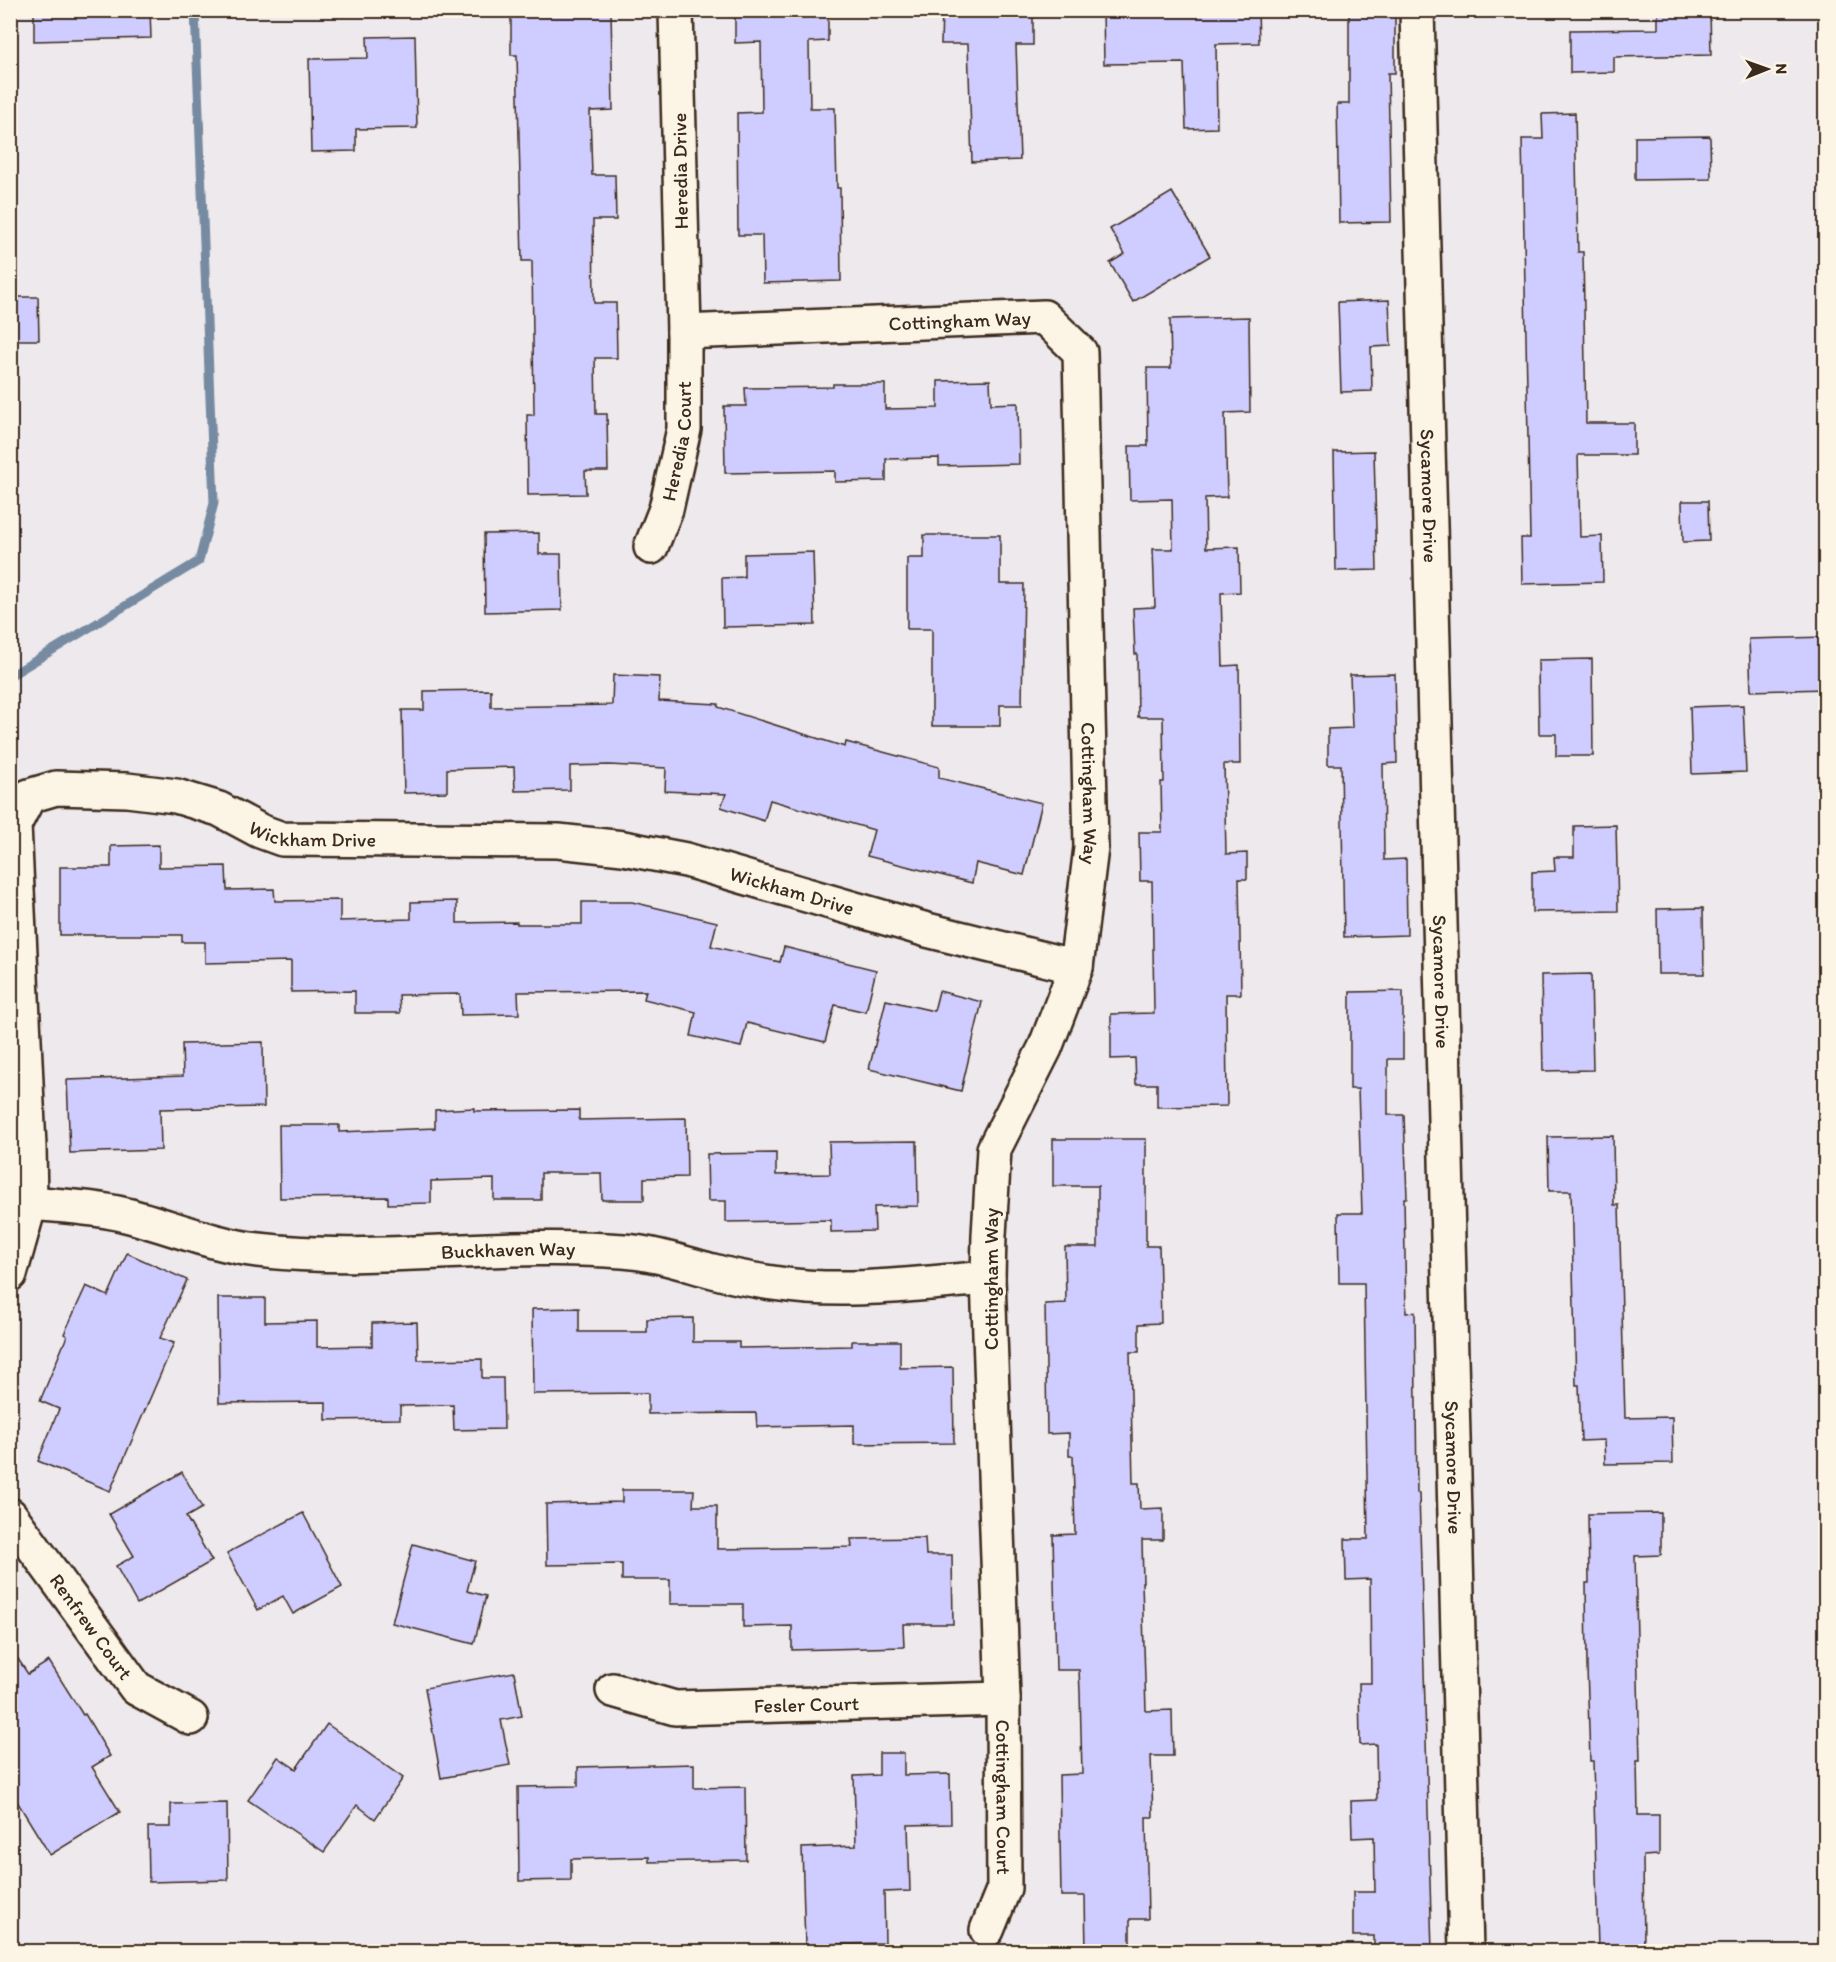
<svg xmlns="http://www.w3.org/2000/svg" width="1836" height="1962" font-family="Itim,sans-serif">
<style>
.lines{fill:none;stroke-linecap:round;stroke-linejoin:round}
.stream{stroke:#768ba1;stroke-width:9}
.building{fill:#cfccff;stroke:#3b2a1e;stroke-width:1.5}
.street-casing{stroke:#3b2a1e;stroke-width:38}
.street{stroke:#fcf5e5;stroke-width:33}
.labels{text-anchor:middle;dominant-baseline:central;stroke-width:6;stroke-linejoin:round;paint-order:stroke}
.street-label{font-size:20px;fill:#3b2a1e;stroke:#fcf5e5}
</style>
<rect width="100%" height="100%" fill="#eee9ed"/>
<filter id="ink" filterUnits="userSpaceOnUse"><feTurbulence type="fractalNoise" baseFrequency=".0167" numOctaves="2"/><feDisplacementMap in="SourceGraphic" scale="12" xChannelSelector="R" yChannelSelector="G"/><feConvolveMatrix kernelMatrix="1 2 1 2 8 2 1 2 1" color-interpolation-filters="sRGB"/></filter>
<g filter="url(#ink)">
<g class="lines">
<path class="stream" d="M 10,676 L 199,561 L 214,503 L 195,10"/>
</g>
<g class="building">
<path d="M 34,10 L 150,10 L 151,38 L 34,41 Z"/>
<path d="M 511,10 L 611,10 L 613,110 L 590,111 L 592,175 L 615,175 L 616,220 L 593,220 L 594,303 L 616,303 L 617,358 L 595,358 L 596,414 L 607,414 L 608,471 L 585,471 L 586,494 L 528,495 L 527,415 L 534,415 L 532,261 L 522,261 L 517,55 L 511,55 Z"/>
<path d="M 735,10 L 828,10 L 828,41 L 809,42 L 810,108 L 835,108 L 837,188 L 840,188 L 841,281 L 763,283 L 762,235 L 738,235 L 737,113 L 762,112 L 761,42 L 735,43 Z"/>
<path d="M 942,10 L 1033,10 L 1033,45 L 1016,45 L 1020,160 L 972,162 L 968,44 L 941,44 Z"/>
<path d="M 1103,10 L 1258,10 L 1259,43 L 1216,44 L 1217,128 L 1186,129 L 1184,63 L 1104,64 Z"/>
<path d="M 1349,10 L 1395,10 L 1395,73 L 1388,73 L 1391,222 L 1339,223 L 1337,104 L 1349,104 Z"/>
<path d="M 1658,10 L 1710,10 L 1711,55 L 1614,57 L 1614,72 L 1570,73 L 1570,30 L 1658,29 Z"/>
<path d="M 415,36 L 417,128 L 356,129 L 356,151 L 311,152 L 309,59 L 368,58 L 367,37 Z"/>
<path d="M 1575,113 L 1578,252 L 1583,252 L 1586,423 L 1634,423 L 1634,455 L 1578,455 L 1580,537 L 1602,536 L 1603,582 L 1522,584 L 1521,538 L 1530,538 L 1522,139 L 1543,139 L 1542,114 Z"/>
<path d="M 1710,136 L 1711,179 L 1635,180 L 1635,137 Z"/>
<path d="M 1172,192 L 1210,256 L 1133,302 L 1110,263 L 1125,254 L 1110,229 Z"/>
<path d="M 10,297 L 38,297 L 39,340 L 10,340 Z"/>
<path d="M 1389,300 L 1391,346 L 1371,347 L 1372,391 L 1341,392 L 1338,302 Z"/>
<path d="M 1249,317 L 1250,412 L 1225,413 L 1227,497 L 1205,498 L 1206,548 L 1239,547 L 1240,592 L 1221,593 L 1223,666 L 1239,665 L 1240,764 L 1224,764 L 1226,854 L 1247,853 L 1247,879 L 1239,879 L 1241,994 L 1226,994 L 1227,1106 L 1157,1107 L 1157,1084 L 1136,1084 L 1135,1058 L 1111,1059 L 1111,1014 L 1154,1013 L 1152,881 L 1140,881 L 1139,832 L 1162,832 L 1161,782 L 1164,782 L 1163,717 L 1138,717 L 1137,654 L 1135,654 L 1133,608 L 1155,607 L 1153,549 L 1173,549 L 1172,499 L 1130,500 L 1129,446 L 1148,446 L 1147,368 L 1171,368 L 1170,319 Z"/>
<path d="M 990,380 L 991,404 L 1018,403 L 1019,464 L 939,466 L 939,458 L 886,459 L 886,481 L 835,482 L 835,471 L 725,473 L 724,406 L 746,406 L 745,388 L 833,387 L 833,384 L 885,384 L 885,409 L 938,408 L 938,381 Z"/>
<path d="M 1374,451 L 1377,570 L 1336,571 L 1334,452 Z"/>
<path d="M 1682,501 L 1708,501 L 1709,541 L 1683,542 Z"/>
<path d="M 539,533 L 539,554 L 561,554 L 562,610 L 485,612 L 484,534 Z"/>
<path d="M 924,535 L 1000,535 L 1000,584 L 1024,584 L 1022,705 L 1000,705 L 1000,726 L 932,726 L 932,629 L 907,629 L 907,558 L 924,558 Z"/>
<path d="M 813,552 L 815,625 L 723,627 L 722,578 L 744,577 L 744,554 Z"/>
<path d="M 1826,637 L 1826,689 L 1751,691 L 1749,639 Z"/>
<path d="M 1592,659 L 1593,756 L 1556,756 L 1556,734 L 1539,734 L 1538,660 Z"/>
<path d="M 1395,674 L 1397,763 L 1383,764 L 1384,860 L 1406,859 L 1407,935 L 1344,937 L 1341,765 L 1328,765 L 1328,729 L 1352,728 L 1350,675 Z"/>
<path d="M 613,675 L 660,677 L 659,701 L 718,704 L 718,707 L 845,747 L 846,742 L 939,767 L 939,778 L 1042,803 L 1024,875 L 976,863 L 972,883 L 867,856 L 874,830 L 770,800 L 764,821 L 721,807 L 726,794 L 665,791 L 666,768 L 609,765 L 570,766 L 570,790 L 515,791 L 514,767 L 447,769 L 447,792 L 404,793 L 402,710 L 424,710 L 424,691 L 491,690 L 491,707 L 612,705 Z"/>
<path d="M 1743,705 L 1746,772 L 1692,774 L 1690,707 Z"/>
<path d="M 1616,825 L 1618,911 L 1532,912 L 1532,872 L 1555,871 L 1554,857 L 1574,857 L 1574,826 Z"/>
<path d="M 159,845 L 159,867 L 226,866 L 227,890 L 274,889 L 275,901 L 340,900 L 340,921 L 411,919 L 411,902 L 457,901 L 457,923 L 517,922 L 517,924 L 582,924 L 582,902 L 632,902 L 717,922 L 711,946 L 780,962 L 784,947 L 876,970 L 866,1012 L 835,1005 L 825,1042 L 747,1023 L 741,1047 L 691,1036 L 696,1012 L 644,999 L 646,991 L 518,992 L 519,1014 L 461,1015 L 460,994 L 399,995 L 400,1013 L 355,1013 L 355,991 L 291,992 L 291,961 L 205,963 L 205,942 L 182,942 L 182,935 L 60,935 L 60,867 L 111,867 L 111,846 Z"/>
<path d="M 1703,908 L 1704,974 L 1658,974 L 1657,909 Z"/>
<path d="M 1591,974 L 1593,1070 L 1543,1071 L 1541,975 Z"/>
<path d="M 939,991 L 982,1002 L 961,1091 L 869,1069 L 886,1000 L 934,1011 Z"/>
<path d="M 1403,991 L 1403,1059 L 1388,1059 L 1388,1115 L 1404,1115 L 1407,1198 L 1404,1198 L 1406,1313 L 1415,1312 L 1417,1493 L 1419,1493 L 1432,1952 L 1374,1952 L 1374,1936 L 1353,1936 L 1353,1892 L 1375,1892 L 1374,1837 L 1352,1838 L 1351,1801 L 1377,1800 L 1376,1744 L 1360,1745 L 1359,1683 L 1371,1683 L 1370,1579 L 1346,1580 L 1345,1539 L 1368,1539 L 1364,1283 L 1339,1283 L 1338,1213 L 1362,1213 L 1358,1089 L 1350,1089 L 1350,992 Z"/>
<path d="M 263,1042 L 264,1107 L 160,1109 L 161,1150 L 70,1153 L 67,1080 L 183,1076 L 182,1044 Z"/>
<path d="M 474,1108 L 474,1111 L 579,1110 L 579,1120 L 686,1118 L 687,1177 L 644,1178 L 644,1200 L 602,1200 L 601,1173 L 541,1173 L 541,1200 L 494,1200 L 494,1179 L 431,1181 L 431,1203 L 388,1204 L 388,1197 L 280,1198 L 279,1125 L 339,1125 L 339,1132 L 435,1128 L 435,1110 Z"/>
<path d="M 1613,1136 L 1614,1205 L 1619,1205 L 1625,1418 L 1672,1417 L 1673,1463 L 1605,1464 L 1604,1440 L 1581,1441 L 1579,1385 L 1576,1385 L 1571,1191 L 1549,1191 L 1548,1137 Z"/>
<path d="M 1053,1139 L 1146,1139 L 1146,1246 L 1159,1246 L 1161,1323 L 1139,1324 L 1139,1352 L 1130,1352 L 1133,1483 L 1139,1483 L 1140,1509 L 1163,1508 L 1163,1540 L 1142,1540 L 1143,1582 L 1142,1582 L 1146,1711 L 1172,1710 L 1173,1756 L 1151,1756 L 1153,1817 L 1146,1817 L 1148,1919 L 1130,1919 L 1130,1952 L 1086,1952 L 1085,1896 L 1061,1896 L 1059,1775 L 1082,1774 L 1080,1692 L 1079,1670 L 1056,1670 L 1053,1535 L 1075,1534 L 1073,1456 L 1069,1456 L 1069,1433 L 1047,1434 L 1045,1304 L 1066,1303 L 1065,1247 L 1098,1247 L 1098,1186 L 1053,1186 Z"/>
<path d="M 917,1141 L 918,1206 L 874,1207 L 875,1231 L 831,1232 L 831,1220 L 726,1222 L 726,1201 L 708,1201 L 707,1154 L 776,1153 L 776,1175 L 830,1174 L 829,1142 Z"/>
<path d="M 127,1253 L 187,1280 L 160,1338 L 174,1343 L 110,1491 L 38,1461 L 59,1409 L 40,1401 L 67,1336 L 64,1334 L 86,1286 L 108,1296 Z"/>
<path d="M 218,1298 L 265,1298 L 265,1322 L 317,1321 L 317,1347 L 372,1346 L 372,1323 L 417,1322 L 418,1360 L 482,1359 L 482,1378 L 503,1378 L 504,1429 L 454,1430 L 453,1405 L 400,1406 L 400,1419 L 326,1420 L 326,1402 L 219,1403 Z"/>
<path d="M 579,1308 L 579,1332 L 647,1332 L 647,1319 L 693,1318 L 693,1342 L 739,1342 L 739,1348 L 852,1346 L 852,1341 L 900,1341 L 900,1368 L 953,1367 L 954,1443 L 854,1444 L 854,1425 L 757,1427 L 756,1413 L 648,1414 L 648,1393 L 533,1394 L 532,1309 Z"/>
<path d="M 182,1472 L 202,1508 L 186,1517 L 212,1561 L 137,1604 L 116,1566 L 134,1556 L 109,1514 Z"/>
<path d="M 622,1490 L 694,1490 L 693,1506 L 717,1506 L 717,1549 L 852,1547 L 851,1539 L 925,1538 L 926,1555 L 952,1555 L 953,1624 L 903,1624 L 904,1647 L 792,1650 L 792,1626 L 743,1627 L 743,1604 L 670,1604 L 670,1580 L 622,1580 L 622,1564 L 547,1565 L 546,1504 L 622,1502 Z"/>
<path d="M 303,1513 L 342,1587 L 293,1614 L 283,1596 L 258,1610 L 227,1553 Z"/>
<path d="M 1661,1513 L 1661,1555 L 1635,1556 L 1640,1761 L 1637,1761 L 1638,1815 L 1659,1815 L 1659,1855 L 1643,1856 L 1644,1949 L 1598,1949 L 1593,1761 L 1590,1761 L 1587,1667 L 1586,1583 L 1589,1583 L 1588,1514 Z"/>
<path d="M 413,1544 L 475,1561 L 467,1591 L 486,1596 L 474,1644 L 392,1623 Z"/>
<path d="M 10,1647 L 28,1674 L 49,1661 L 83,1715 L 85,1714 L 110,1756 L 92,1767 L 120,1812 L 50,1855 L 10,1790 Z"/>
<path d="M 514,1672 L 522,1716 L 501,1720 L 510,1765 L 441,1778 L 425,1688 Z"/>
<path d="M 327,1724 L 403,1778 L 375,1819 L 357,1805 L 324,1852 L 248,1800 L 278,1757 L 296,1769 Z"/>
<path d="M 879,1753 L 904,1753 L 904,1775 L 950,1774 L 951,1824 L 908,1825 L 910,1891 L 884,1892 L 885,1943 L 805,1945 L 802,1848 L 856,1846 L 854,1776 L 879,1775 Z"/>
<path d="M 694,1764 L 694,1788 L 745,1787 L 746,1860 L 649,1862 L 649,1857 L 571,1859 L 571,1880 L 519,1881 L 518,1787 L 578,1786 L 578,1767 Z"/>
<path d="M 227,1803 L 228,1880 L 149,1882 L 148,1827 L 171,1827 L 171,1804 Z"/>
</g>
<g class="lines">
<g class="street-casing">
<g id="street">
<path id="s1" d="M 1417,10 L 1466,1952"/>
<path id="s2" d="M 684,332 L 1044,317 L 1080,352 L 1091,848 L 1076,967 L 1045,1048 L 994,1149 L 989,1235 L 988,1278 L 1003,1699 L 1004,1888 L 987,1930"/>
<path id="s3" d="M 651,547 L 666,509 L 684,429 L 684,332 L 676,10"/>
<path id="s4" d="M 30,1203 C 62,1206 95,1207 126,1215 C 170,1226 213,1245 258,1250 C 379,1264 502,1241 623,1251 C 654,1253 683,1263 713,1271 C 734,1277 758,1281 780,1284 C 846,1294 922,1283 988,1278"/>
<path id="s5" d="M 10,1274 L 30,1203 L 29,1147 L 14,825 L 29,796 L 56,788 L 127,790 L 176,796 L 219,809 L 260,831 L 282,839 L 558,841 L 623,848 L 686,860 L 927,930 L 1076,967"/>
<path id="s6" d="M 10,1515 L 136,1688 L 191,1718"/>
<path id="s7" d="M 613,1690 L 675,1708 L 1003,1699"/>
</g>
</g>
<use href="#street" class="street"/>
</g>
</g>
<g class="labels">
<g class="street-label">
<text transform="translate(680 171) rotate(-91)">Heredia Drive</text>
<text stroke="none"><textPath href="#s2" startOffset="276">Cottingham Way</textPath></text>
<text stroke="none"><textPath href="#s3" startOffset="110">Heredia Court</textPath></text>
<text stroke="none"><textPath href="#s1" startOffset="486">Sycamore Drive</textPath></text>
<text stroke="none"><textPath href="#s2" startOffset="852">Cottingham Way</textPath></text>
<text stroke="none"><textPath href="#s5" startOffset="778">Wickham Drive</textPath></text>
<text stroke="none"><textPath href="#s5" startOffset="1264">Wickham Drive</textPath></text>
<text stroke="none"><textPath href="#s1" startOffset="972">Sycamore Drive</textPath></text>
<text stroke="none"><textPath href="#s4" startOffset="484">Buckhaven Way</textPath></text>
<text transform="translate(991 1279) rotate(-90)">Cottingham Way</text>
<text stroke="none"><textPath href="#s1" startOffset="1458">Sycamore Drive</textPath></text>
<text stroke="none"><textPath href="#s6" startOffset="138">Renfrew Court</textPath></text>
<text stroke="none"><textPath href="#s7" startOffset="196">Fesler Court</textPath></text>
<text stroke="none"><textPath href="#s2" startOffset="1875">Cottingham Court</textPath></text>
</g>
</g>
<rect width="1836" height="1962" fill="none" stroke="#fcf5e5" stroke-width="36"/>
<rect x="18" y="18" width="1800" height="1926" fill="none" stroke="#3b2a1e" stroke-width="2" filter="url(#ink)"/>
<g transform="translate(1767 69) rotate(89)" stroke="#fcf5e5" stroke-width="4.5" paint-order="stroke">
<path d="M0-4.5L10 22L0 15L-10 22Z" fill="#3b2a1e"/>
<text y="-9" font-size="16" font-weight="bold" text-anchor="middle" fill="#3b2a1e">N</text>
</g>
</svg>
